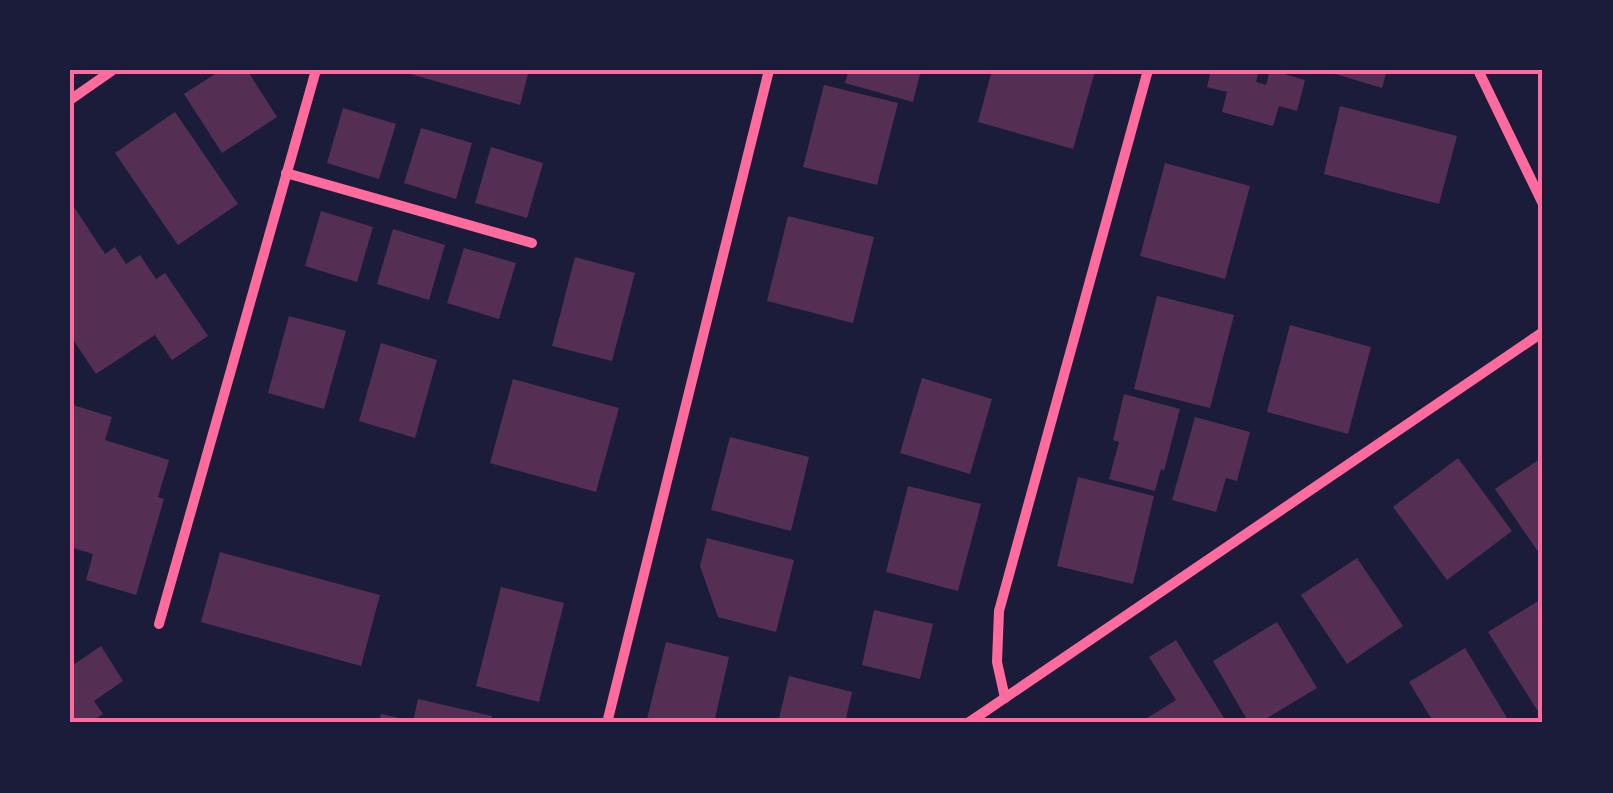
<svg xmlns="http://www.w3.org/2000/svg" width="1613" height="793" font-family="Roboto,sans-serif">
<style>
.building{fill:#542f53}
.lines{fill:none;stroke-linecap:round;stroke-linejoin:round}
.minor{stroke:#ff6b9d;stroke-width:10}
.neatline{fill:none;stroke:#ff6b9d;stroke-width:4}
</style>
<rect width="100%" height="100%" fill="#1b1b3a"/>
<g class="building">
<path d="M 221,70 L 247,70 L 277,117 L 222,153 L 184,94 Z"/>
<path d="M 396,70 L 529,70 L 520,105 Z"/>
<path d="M 849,70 L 921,70 L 913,102 L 845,83 Z"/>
<path d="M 992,70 L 1095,71 L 1073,149 L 978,122 Z"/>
<path d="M 1211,70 L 1259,70 L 1256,82 L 1266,85 L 1270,70 L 1305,80 L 1297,111 L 1279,106 L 1273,126 L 1222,112 L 1227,92 L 1207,87 Z"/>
<path d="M 1322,70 L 1387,70 L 1382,88 Z"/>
<path d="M 824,85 L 898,103 L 877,185 L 803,167 Z"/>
<path d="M 1340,106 L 1457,136 L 1439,204 L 1324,174 Z"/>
<path d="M 343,108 L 396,124 L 379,179 L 327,163 Z"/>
<path d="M 175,112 L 238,204 L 178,245 L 115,153 Z"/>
<path d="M 421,128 L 472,143 L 456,199 L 404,183 Z"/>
<path d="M 491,147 L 543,163 L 527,218 L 475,203 Z"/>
<path d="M 1165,163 L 1250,186 L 1225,279 L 1140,256 Z"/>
<path d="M 70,201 L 105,254 L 115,247 L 126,264 L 140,255 L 156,279 L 165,273 L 208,336 L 172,360 L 155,335 L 96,374 L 70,335 Z"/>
<path d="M 321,211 L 373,227 L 357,282 L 305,266 Z"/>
<path d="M 788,216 L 874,237 L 853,323 L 767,301 Z"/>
<path d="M 393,229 L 445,245 L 429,300 L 377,284 Z"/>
<path d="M 464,248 L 516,263 L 499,319 L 447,303 Z"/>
<path d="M 575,257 L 635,273 L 612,361 L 552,346 Z"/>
<path d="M 1157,296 L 1234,315 L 1210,408 L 1134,389 Z"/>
<path d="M 289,316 L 346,331 L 324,409 L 268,393 Z"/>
<path d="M 1290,325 L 1371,347 L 1348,434 L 1267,412 Z"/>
<path d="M 381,343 L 437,360 L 415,438 L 359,421 Z"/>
<path d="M 922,378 L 992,399 L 970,474 L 900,453 Z"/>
<path d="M 513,379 L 619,408 L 596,492 L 490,463 Z"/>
<path d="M 1124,394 L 1180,409 L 1164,471 L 1161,469 L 1155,491 L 1109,479 L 1119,442 L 1113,440 Z"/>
<path d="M 73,405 L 112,417 L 105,440 L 169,460 L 158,497 L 164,499 L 136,595 L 86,580 L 93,554 L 70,547 L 70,417 Z"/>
<path d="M 1195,417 L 1250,432 L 1237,481 L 1226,478 L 1216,512 L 1172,500 Z"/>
<path d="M 730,437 L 809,457 L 791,531 L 711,510 Z"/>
<path d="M 1543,457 L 1543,555 L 1541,556 L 1495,489 Z"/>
<path d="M 1458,458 L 1512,531 L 1447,580 L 1393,507 Z"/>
<path d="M 1078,477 L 1154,496 L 1133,584 L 1057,566 Z"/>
<path d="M 908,486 L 981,504 L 958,591 L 886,572 Z"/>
<path d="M 707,538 L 794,560 L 776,632 L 718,617 L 700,566 Z"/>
<path d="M 220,552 L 380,595 L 361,666 L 201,622 Z"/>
<path d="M 1357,558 L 1403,626 L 1347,664 L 1301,595 Z"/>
<path d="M 501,587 L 564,603 L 539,702 L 476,686 Z"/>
<path d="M 1543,598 L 1543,706 L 1537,710 L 1488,632 Z"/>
<path d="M 874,610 L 933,624 L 920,679 L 862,665 Z"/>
<path d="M 1277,622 L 1317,688 L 1259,723 L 1249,723 L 1213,661 Z"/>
<path d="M 1176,640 L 1227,723 L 1139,723 L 1176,700 L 1149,657 Z"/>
<path d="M 666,642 L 729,657 L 714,723 L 646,723 Z"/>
<path d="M 101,646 L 123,681 L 94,701 L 103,714 L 89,723 L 70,723 L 70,667 Z"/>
<path d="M 1465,648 L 1510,723 L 1434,723 L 1409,682 Z"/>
<path d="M 789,676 L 852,692 L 845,723 L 778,723 Z"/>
<path d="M 418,699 L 492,716 L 490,723 L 379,723 L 381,714 L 413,721 Z"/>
</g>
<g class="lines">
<g class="minor">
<path d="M 1478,70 L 1543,204"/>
<path d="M 70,100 L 113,70"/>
<path d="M 286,173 L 532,243"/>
<path d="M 159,624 L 316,70"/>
<path d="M 1005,698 L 997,662 L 999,611 L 1148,70"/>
<path d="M 607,723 L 769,70"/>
<path d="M 968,723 L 1543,332"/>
</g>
</g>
<rect width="1613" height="793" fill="none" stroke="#1b1b3a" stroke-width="145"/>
<rect x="72" y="72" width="1468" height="648" class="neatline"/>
</svg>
